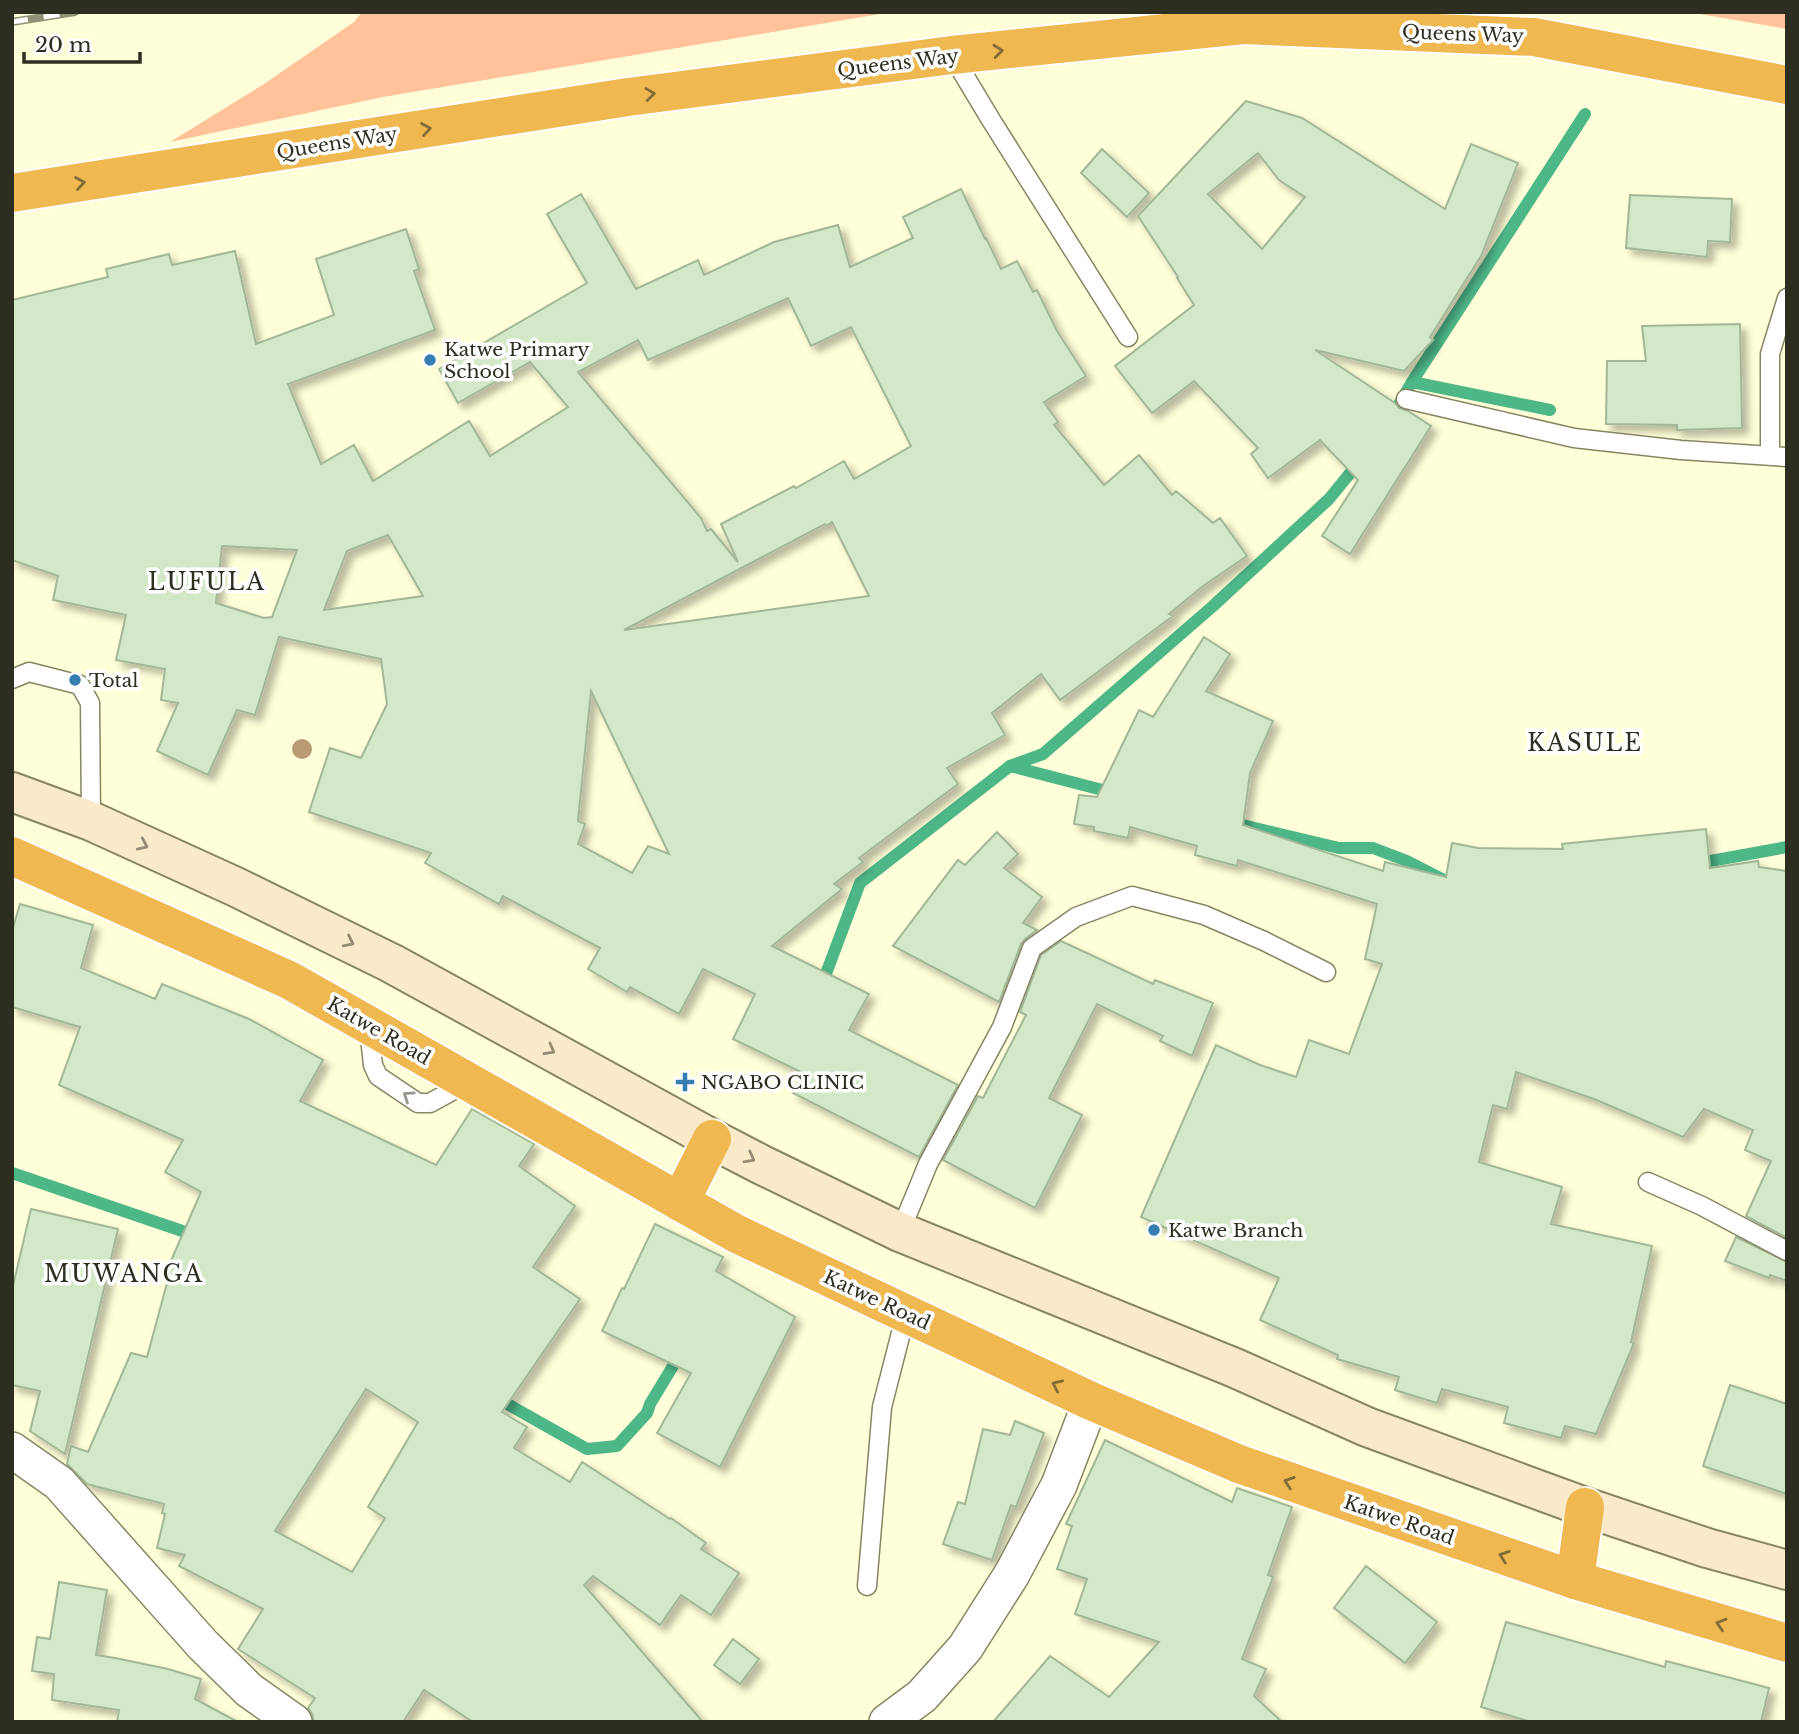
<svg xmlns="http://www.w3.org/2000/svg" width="1799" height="1734" font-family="'Libre Baskerville',serif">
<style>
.green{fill:#ffc29a}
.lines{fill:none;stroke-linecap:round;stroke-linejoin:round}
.stream{stroke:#4eb788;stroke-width:12}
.building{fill:#d2e8c7;stroke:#a2b797;stroke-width:2;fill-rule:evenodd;filter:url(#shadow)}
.lane-casing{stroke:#868664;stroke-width:21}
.street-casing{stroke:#868664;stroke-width:38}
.secondary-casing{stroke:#868664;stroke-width:42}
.highway-casing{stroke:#fff;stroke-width:42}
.lane{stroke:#fff;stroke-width:18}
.street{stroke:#fff;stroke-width:35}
.secondary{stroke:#faeaca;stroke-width:38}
.highway{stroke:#efb850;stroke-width:38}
.rail-casing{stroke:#919178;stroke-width:8}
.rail{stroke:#fff;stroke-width:5;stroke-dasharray:16;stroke-linecap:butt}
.tree{fill:#b89a74}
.oneway{stroke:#856c36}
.oneway2{stroke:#948c75}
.oneway3{stroke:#969690}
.poi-dot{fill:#357eb2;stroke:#fff;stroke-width:2.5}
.labels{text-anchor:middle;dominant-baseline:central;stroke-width:7;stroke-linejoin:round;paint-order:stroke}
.street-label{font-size:19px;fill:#2e2e20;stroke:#fff}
.poi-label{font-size:19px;fill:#2e2e20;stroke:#fff;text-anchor:start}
.quarter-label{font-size:23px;letter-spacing:2px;fill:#2e2e20;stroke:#fff}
</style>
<defs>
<filter id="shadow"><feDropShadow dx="6" dy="6" stdDeviation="3.5" flood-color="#0004"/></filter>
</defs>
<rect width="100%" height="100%" fill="#fefed8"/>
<g class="green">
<path d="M 362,12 L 892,12 L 383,97 L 170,142 L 264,84 L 354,22 Z"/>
<path d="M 1676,12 L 1787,12 L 1787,29 L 1700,14 Z"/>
</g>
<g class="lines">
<g class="stream">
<path d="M 1412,382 L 1550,410"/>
<path d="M 1389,421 L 1412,382 L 1585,114"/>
<path d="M 1010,766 L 1114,793"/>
<path d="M 1234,823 L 1339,848 L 1373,848 L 1407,861 L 1444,880"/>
<path d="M 1694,864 L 1787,847"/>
<path d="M 821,987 L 860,883 L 1010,766 L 1043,754 L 1213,606 L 1329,499 L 1360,461"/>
<path d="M 12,1173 L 197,1236"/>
<path d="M 495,1397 L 587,1449 L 617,1446 L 647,1413 L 650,1404 L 682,1351"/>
</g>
</g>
<g class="building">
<path d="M 1246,101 L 1302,118 L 1445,209 L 1471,144 L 1518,163 L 1481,256 L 1430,337 L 1433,340 L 1404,371 L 1315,350 L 1395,403 L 1399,408 L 1408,411 L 1431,426 L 1350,554 L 1322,536 L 1358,480 L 1320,440 L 1268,478 L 1251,454 L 1258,448 L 1194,381 L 1152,413 L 1115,366 L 1194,305 L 1177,278 L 1178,277 L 1138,216 ZM 1258,153 L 1279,180 L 1305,197 L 1262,249 L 1208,194 Z"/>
<path d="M 1102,149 L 1149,193 L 1127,217 L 1081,173 Z"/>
<path d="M 961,189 L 985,239 L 986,238 L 1001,269 L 1017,261 L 1033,292 L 1037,290 L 1057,331 L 1086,376 L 1044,402 L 1058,422 L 1054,425 L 1104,485 L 1139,455 L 1172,495 L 1176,491 L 1213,523 L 1220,518 L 1247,556 L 1203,586 L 1169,614 L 1173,616 L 1060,700 L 1041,674 L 992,713 L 1005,735 L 947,768 L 958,784 L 859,858 L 863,862 L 834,884 L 842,889 L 772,946 L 869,994 L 849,1030 L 958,1085 L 919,1157 L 793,1093 L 803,1073 L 733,1039 L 755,994 L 703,969 L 679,1014 L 630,987 L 627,992 L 588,969 L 600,948 L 503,896 L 499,904 L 425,863 L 431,853 L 309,812 L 330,748 L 361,758 L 387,704 L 381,659 L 279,637 L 255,715 L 237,710 L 208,775 L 157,751 L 178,703 L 161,700 L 165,669 L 116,660 L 126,615 L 53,600 L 58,576 L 12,560 L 12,300 L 108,277 L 106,269 L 169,254 L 172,265 L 235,251 L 256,344 L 334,315 L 316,259 L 406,229 L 419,269 L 414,271 L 435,330 L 288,384 L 321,464 L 354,445 L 373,481 L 469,421 L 490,456 L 568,407 L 530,362 L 458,403 L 439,369 L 587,283 L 547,214 L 581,194 L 636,289 L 698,260 L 704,275 L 774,242 L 838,225 L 850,267 L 913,238 L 903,217 ZM 788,298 L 811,346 L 851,327 L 911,446 L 854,479 L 844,461 L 796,488 L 794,486 L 721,524 L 738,562 L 711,529 L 707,531 L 701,518 L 578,372 L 638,340 L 648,360 ZM 832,522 L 869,596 L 624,630 L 825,524 L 826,526 ZM 388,535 L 423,596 L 324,610 L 347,551 ZM 222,546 L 297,550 L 272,617 L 264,618 L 216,603 ZM 591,691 L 669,854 L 648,846 L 632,873 L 578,844 L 585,824 L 578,821 Z"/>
<path d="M 1630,195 L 1732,199 L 1730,242 L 1708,241 L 1707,257 L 1626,248 Z"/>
<path d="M 1740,324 L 1742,428 L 1677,430 L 1677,425 L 1606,424 L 1607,361 L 1646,361 L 1642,326 Z"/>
<path d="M 1204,637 L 1230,654 L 1206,691 L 1273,721 L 1250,773 L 1243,825 L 1383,871 L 1385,862 L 1446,877 L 1452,843 L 1478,848 L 1563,849 L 1562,844 L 1706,829 L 1710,868 L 1758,861 L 1759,867 L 1787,871 L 1787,1238 L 1746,1216 L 1771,1161 L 1745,1150 L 1753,1130 L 1704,1109 L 1683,1137 L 1594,1099 L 1516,1072 L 1507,1109 L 1493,1105 L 1479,1162 L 1562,1187 L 1551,1224 L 1652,1246 L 1631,1342 L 1634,1343 L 1596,1434 L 1565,1426 L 1561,1438 L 1504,1423 L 1508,1407 L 1442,1389 L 1437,1403 L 1395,1390 L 1399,1377 L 1337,1359 L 1338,1355 L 1260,1320 L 1279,1278 L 1141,1217 L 1216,1045 L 1260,1065 L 1296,1077 L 1309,1040 L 1349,1054 L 1382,964 L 1365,959 L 1377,904 L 1238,860 L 1237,866 L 1195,855 L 1197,846 L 1130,827 L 1128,838 L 1094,831 L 1094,827 L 1074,824 L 1079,795 L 1097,797 L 1139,710 L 1153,717 Z"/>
<path d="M 997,832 L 1018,854 L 1004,868 L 1042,897 L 1023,923 L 1037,930 L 1025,939 L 1021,944 L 999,1002 L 893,946 L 958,860 L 965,865 Z"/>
<path d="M 20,904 L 93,925 L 81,968 L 155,999 L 162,984 L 249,1019 L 323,1060 L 300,1101 L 436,1165 L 472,1109 L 534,1144 L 519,1166 L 575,1206 L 533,1267 L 580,1299 L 502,1412 L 527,1427 L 514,1448 L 570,1482 L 582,1462 L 670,1519 L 671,1518 L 706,1543 L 701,1549 L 739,1573 L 711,1615 L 681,1595 L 660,1625 L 593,1576 L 584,1585 L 703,1722 L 473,1722 L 424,1690 L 403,1722 L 314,1722 L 312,1714 L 308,1708 L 315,1698 L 238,1649 L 263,1609 L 179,1566 L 185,1555 L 157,1548 L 165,1514 L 162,1513 L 164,1504 L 87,1484 L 67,1464 L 71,1446 L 88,1452 L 131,1353 L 147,1357 L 170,1272 L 167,1270 L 201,1192 L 165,1172 L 183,1140 L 59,1085 L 80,1027 L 12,1007 L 12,931 ZM 366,1389 L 418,1422 L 368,1507 L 385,1518 L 352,1572 L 275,1531 Z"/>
<path d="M 1061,941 L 1153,984 L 1155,980 L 1213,1003 L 1192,1056 L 1160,1041 L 1163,1036 L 1097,1004 L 1049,1098 L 1082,1115 L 1035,1208 L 943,1160 L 978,1096 L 983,1098 L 1026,1015 L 1020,1012 L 1041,955 Z"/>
<path d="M 31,1209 L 118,1229 L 65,1454 L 30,1431 L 40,1391 L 12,1385 L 12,1290 Z"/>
<path d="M 655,1224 L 723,1257 L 716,1271 L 795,1317 L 720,1467 L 657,1433 L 691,1373 L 602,1331 L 622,1288 L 624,1289 Z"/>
<path d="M 1736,1237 L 1787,1262 L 1787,1281 L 1770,1275 L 1769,1278 L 1725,1261 Z"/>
<path d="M 1730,1385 L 1787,1404 L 1787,1494 L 1703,1466 Z"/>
<path d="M 1015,1421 L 1044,1433 L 1016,1507 L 1011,1505 L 992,1560 L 943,1544 L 958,1502 L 965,1504 L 983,1429 L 1010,1435 Z"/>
<path d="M 1105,1440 L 1232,1502 L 1237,1488 L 1292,1507 L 1268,1575 L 1273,1577 L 1242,1659 L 1266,1669 L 1254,1696 L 1282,1722 L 993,1722 L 1050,1656 L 1109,1697 L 1159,1642 L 1075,1614 L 1087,1579 L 1057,1569 L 1072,1526 L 1066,1524 Z"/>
<path d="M 1366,1566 L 1437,1622 L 1405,1663 L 1334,1608 Z"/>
<path d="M 59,1582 L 107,1590 L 96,1655 L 115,1658 L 168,1669 L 201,1679 L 195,1699 L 238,1722 L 117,1722 L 119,1710 L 52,1700 L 54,1674 L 32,1671 L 37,1637 L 50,1639 Z"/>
<path d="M 1506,1622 L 1665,1667 L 1666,1661 L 1769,1688 L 1761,1722 L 1531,1722 L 1481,1707 Z"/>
<path d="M 733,1639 L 759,1659 L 740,1684 L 714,1665 Z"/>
</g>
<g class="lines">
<g class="lane-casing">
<g id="lane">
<path d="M 952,55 L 991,120 L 1128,337"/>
<path d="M 1406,399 L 1574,438 L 1681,450 L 1787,457"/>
<path d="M 1770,455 L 1770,354 L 1787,298"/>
<path d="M 12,679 L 29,672 L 80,685 L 90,703 L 91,821"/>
<path d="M 369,1028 L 373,1065 L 378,1076 L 418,1103 L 430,1103 L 468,1082"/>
<path d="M 1648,1182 L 1702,1206 L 1787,1251"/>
<path d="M 900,1232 L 928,1164 L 1002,1027 L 1032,948 L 1076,917 L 1132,896 L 1204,915 L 1264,941 L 1326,972"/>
<path d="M 867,1586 L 882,1407 L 906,1313"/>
</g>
</g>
<g class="street-casing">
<g id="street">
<path d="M 12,1450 L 59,1483 L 203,1645 L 249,1690 L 294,1722"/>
<path d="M 887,1722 L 922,1696 L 965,1648 L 1012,1574 L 1059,1485 L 1091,1401"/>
</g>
</g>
<g class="secondary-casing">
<path id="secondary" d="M 12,792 L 91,821 L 236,887 L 391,963 L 712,1139 L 762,1165 L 900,1232 L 1235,1368 L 1367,1427 L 1585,1507 L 1707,1548 L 1787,1570"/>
</g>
<g class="highway-casing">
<g id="highway">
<path d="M 12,193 L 628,97 L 952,55 L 1243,25 L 1534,37 L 1787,85"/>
<path d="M 12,856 L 289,980 L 737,1234 L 1091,1401 L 1239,1464 L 1575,1580 L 1787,1643"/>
<path d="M 680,1202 L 712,1139"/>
<path d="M 1575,1580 L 1585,1507"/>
</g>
</g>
<use href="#lane" class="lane"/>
<use href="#street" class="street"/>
<use href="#secondary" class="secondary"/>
<use href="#highway" class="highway"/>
<g class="rail-casing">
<path id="rail" d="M 12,22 L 75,12"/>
</g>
<use href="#rail" class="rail"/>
</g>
<circle class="tree" cx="302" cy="749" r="10"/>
<defs><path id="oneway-chevron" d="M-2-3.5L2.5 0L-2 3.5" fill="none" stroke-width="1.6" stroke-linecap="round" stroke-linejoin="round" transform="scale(1.75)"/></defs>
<g class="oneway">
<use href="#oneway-chevron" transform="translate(998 51) rotate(-6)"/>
<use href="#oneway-chevron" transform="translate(650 94) rotate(-7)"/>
<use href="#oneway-chevron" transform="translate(426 129) rotate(-9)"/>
<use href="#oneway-chevron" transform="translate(80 183) rotate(-9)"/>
<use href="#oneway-chevron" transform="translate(1057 1385) rotate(-155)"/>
<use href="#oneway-chevron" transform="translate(1289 1482) rotate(-161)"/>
<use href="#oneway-chevron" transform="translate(1504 1556) rotate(-161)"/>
<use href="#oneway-chevron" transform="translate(1721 1624) rotate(-163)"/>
</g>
<g class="oneway2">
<use href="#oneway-chevron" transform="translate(143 845) rotate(24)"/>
<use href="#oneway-chevron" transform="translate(349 942) rotate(26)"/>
<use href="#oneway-chevron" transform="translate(550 1050) rotate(29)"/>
<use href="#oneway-chevron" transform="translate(750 1158) rotate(28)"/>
</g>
<use class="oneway3" href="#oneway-chevron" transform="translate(408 1096) rotate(-146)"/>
<g class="poi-dot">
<circle cx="430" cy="360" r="7"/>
<circle cx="75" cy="680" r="7"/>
<path d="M681.5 1071.5h7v7h7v7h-7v7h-7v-7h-7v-7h7z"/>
<circle cx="1154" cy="1230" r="7"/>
</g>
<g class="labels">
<g class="street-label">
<text transform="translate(1463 34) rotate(2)">Queens Way</text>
<text transform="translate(898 63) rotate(-7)">Queens Way</text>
<text transform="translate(337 143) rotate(-9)">Queens Way</text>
<text transform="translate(379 1031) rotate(30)">Katwe Road</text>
<text transform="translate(877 1300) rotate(25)">Katwe Road</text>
<text transform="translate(1399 1520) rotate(19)">Katwe Road</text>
</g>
<g class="poi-label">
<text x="444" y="349">Katwe Primary<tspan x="444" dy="22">School</tspan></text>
<text x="89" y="680">Total</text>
<text x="701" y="1082">NGABO CLINIC</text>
<text x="1168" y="1230">Katwe Branch</text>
</g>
<g class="quarter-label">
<text x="207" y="582">LUFULA</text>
<text x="1585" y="743">KASULE</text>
<text x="124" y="1274">MUWANGA</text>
</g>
</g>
<rect width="1799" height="1734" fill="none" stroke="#2e2e20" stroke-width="28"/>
<path d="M24 52v10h116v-10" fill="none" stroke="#2e2e20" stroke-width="3.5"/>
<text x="35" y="52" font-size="21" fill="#2e2e20" stroke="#ffffff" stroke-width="5" paint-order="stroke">20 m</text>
</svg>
